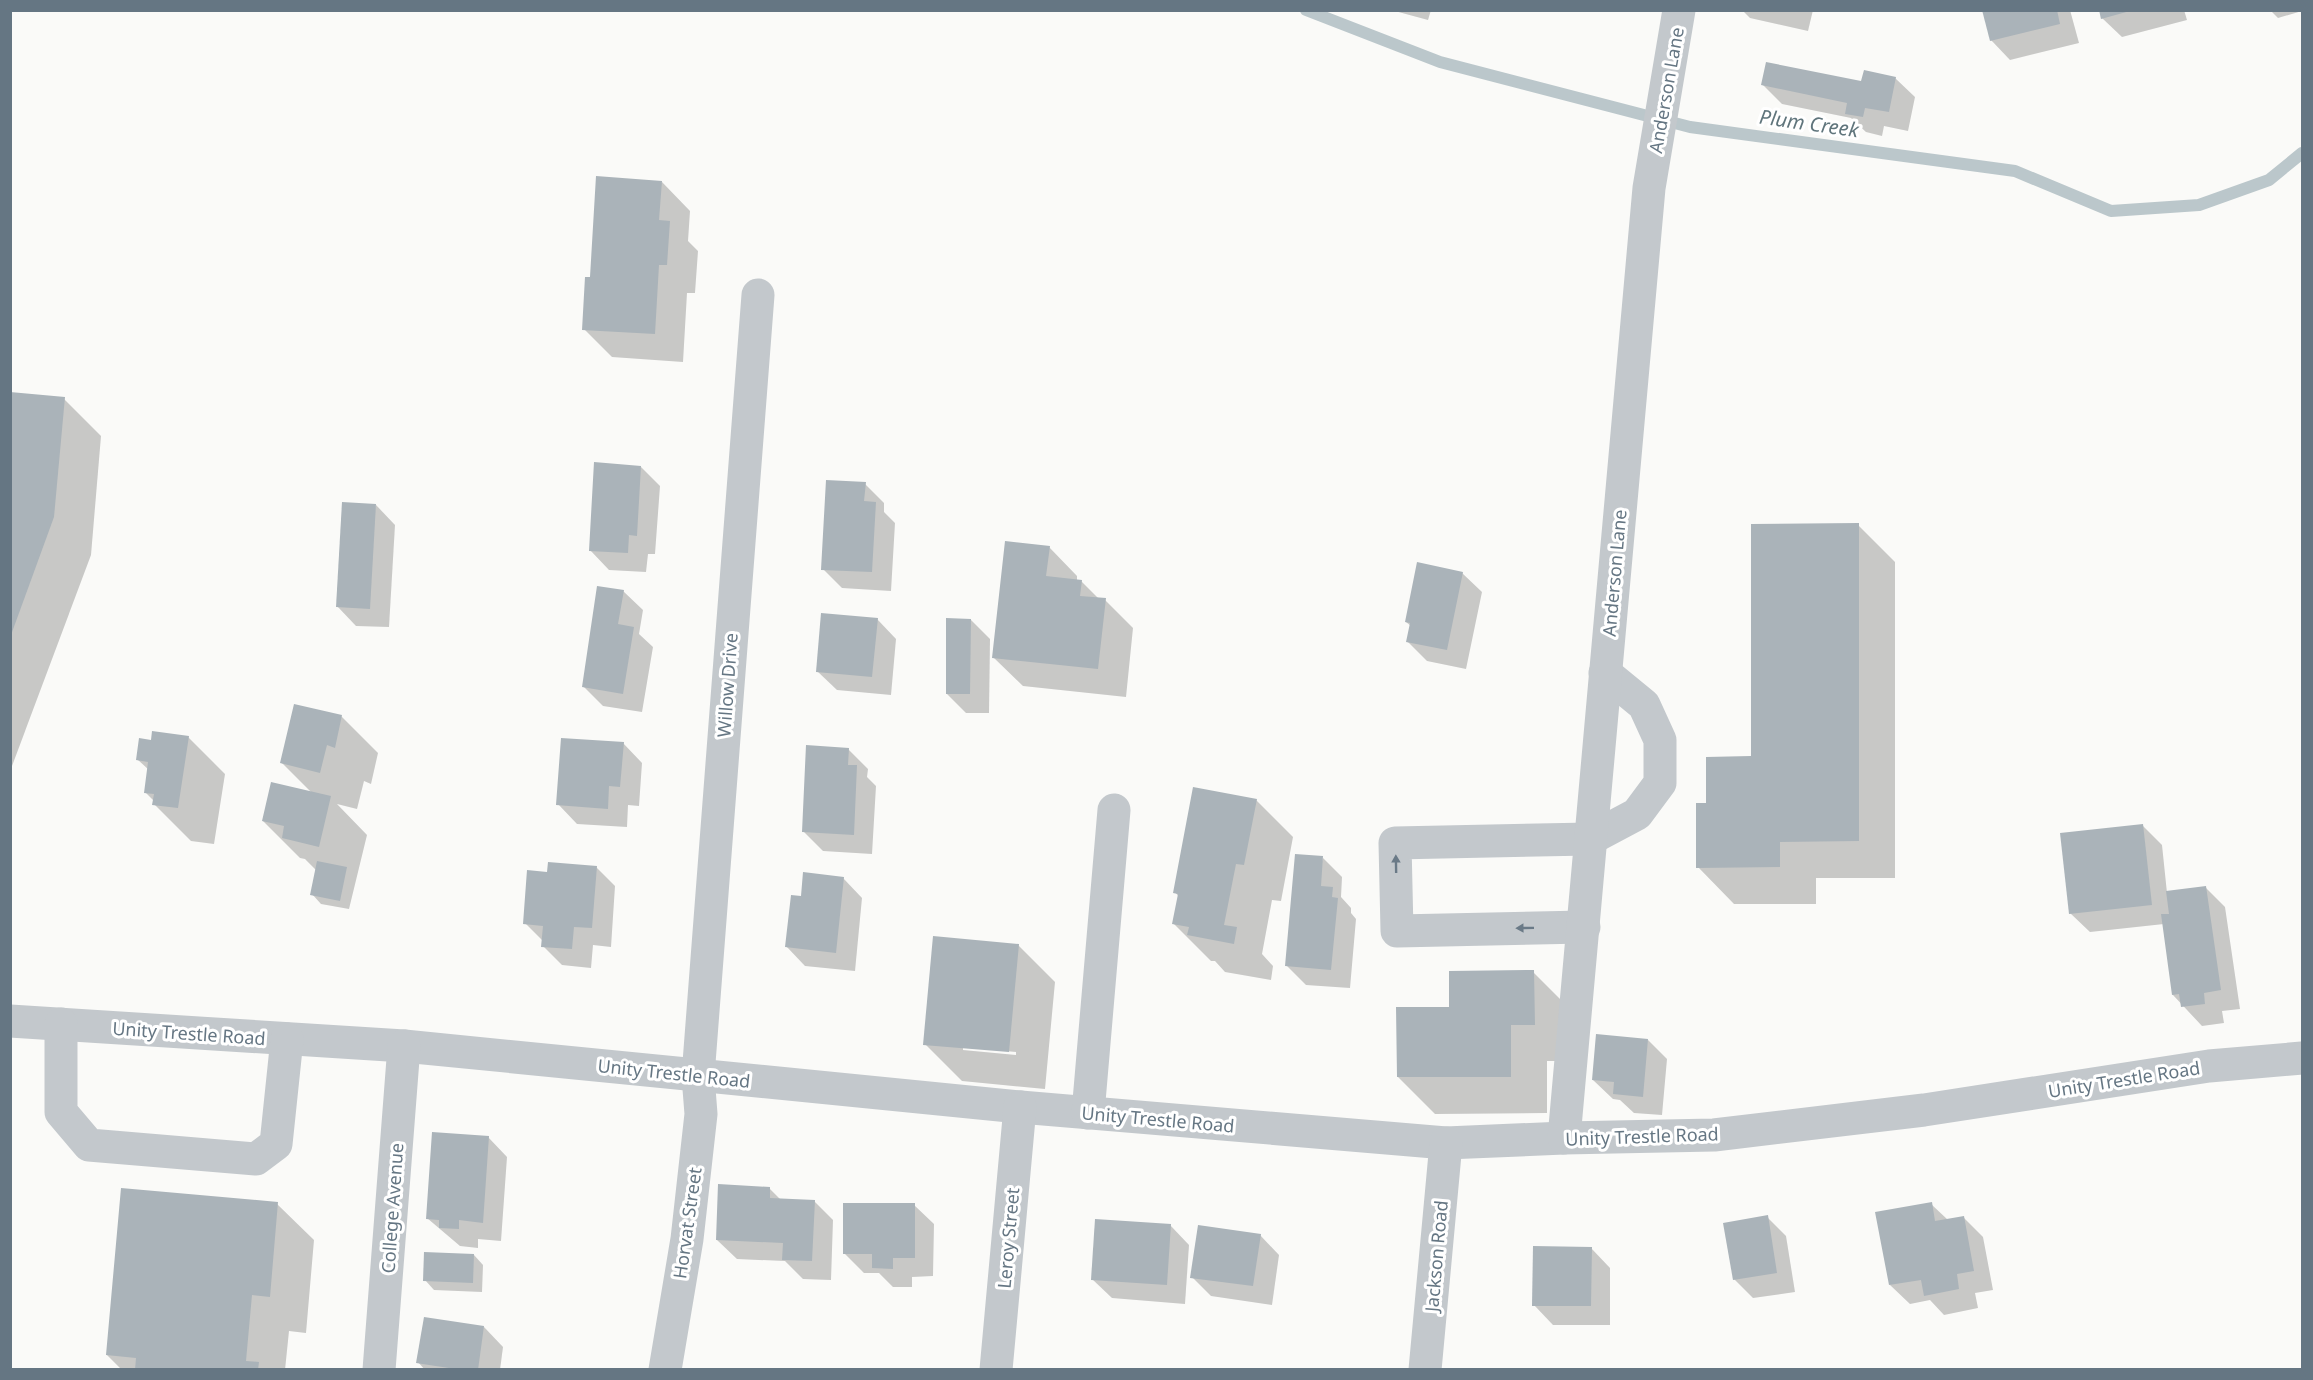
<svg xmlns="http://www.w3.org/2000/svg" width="2313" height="1380" font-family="'Noto Sans',sans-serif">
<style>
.shadow{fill:#0003;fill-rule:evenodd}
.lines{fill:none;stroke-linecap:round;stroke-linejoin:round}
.stream{stroke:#bbc7cb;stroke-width:12}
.building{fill:#aab3b9}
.minor{stroke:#c3c8cc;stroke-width:33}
.oneway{fill:#6a7a87}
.labels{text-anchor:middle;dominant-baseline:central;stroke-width:6;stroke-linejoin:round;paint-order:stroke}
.street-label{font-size:18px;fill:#657683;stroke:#fff}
.water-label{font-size:20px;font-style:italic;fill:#60757c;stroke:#fff}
</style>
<rect width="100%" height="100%" fill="#fafaf8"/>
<g class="shadow">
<path d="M 1391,10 L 1431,10 L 1428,20 Z"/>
<path d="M 1742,10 L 1813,10 L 1808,31 L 1750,18 Z"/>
<path d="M 1983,10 L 2070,10 L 2079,43 L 2010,60 L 1991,40 Z"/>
<path d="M 2100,10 L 2184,10 L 2187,20 L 2122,37 L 2102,18 Z"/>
<path d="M 2270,10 L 2302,10 L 2302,11 L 2278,18 Z"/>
<path d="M 1895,78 L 1915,97 L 1908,131 L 1884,126 L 1882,136 L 1866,132 L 1851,118 L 1782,104 L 1763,85 L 1862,83 Z"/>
<path d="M 662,182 L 690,211 L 688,241 L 698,251 L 695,293 L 687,293 L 683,362 L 612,357 L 584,329 L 591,279 Z"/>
<path d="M 10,394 L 64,399 L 101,436 L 91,555 L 12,766 L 10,765 Z"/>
<path d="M 641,467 L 660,486 L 655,554 L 648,554 L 646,572 L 609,570 L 590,550 Z"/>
<path d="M 865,484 L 884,503 L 884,512 L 895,523 L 891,591 L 842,588 L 823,569 Z"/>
<path d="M 376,505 L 395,525 L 389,627 L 356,626 L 337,606 Z"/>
<path d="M 1858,525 L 1895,562 L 1895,878 L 1816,878 L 1816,904 L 1734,904 L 1698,867 L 1707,804 L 1753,758 Z"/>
<path d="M 1049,547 L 1077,576 L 1077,581 L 1081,581 L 1099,599 L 1105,600 L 1133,628 L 1126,697 L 1023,686 L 994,658 Z"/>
<path d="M 1462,573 L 1482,592 L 1466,669 L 1427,661 L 1408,642 L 1411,626 L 1406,622 Z"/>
<path d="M 623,591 L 643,610 L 639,634 L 653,647 L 642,712 L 603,706 L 583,686 Z"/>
<path d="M 877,619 L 896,639 L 891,695 L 837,690 L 817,671 Z"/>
<path d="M 971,620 L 990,639 L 989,713 L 966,713 L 947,694 Z"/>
<path d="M 341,716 L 378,753 L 371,784 L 364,781 L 357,809 L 337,804 L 367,835 L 349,909 L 321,904 L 312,894 L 316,870 L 305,859 L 300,858 L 263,821 L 312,793 L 282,763 Z"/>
<path d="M 188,737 L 225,774 L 214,844 L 191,841 L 154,804 L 154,801 L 146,793 L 149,770 L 137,759 Z"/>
<path d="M 623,743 L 642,763 L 639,806 L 628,805 L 627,827 L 577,824 L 558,804 Z"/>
<path d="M 848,749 L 868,769 L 867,777 L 876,786 L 872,854 L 823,851 L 803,831 Z"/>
<path d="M 1256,800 L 1293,837 L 1281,901 L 1272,900 L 1262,954 L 1273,966 L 1271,980 L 1225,972 L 1215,961 L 1211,961 L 1174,924 L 1179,897 L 1175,892 Z"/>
<path d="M 2142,825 L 2162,845 L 2167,893 L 2206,888 L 2225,907 L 2240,1009 L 2222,1011 L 2224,1023 L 2202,1026 L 2173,995 L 2164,924 L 2090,932 L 2070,913 Z"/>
<path d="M 1323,858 L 1342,877 L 1341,897 L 1351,908 L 1351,913 L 1356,919 L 1350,988 L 1306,985 L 1287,966 Z"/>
<path d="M 596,867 L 615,886 L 611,947 L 593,945 L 591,968 L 562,965 L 543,946 L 543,941 L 525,923 L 549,873 Z"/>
<path d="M 843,878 L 862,898 L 855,971 L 805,966 L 786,946 Z"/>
<path d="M 1018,945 L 1055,982 L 1045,1089 L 962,1081 L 925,1044 ZM 963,1047 L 1016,1052 L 1016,1055 L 963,1050 Z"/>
<path d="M 1533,972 L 1570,1009 L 1571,1061 L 1547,1061 L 1547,1113 L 1435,1114 L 1398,1077 L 1451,1008 Z"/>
<path d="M 1648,1040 L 1667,1059 L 1662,1115 L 1634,1113 L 1620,1100 L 1613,1099 L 1593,1080 Z"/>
<path d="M 488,1137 L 507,1157 L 501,1241 L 478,1239 L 478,1248 L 460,1246 L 427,1218 Z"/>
<path d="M 769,1188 L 781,1200 L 814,1201 L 833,1220 L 831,1280 L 803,1279 L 785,1261 L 737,1259 L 717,1240 Z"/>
<path d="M 277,1204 L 314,1240 L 306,1333 L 289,1331 L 285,1370 L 122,1370 L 107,1355 Z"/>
<path d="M 1931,1204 L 1948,1220 L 1963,1217 L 1983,1237 L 1993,1290 L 1975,1293 L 1978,1308 L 1944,1315 L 1930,1300 L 1910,1304 L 1890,1285 Z"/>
<path d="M 914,1205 L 934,1224 L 933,1276 L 912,1277 L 912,1287 L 893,1287 L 879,1273 L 864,1273 L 844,1253 Z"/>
<path d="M 1767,1217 L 1786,1236 L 1795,1292 L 1753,1298 L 1734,1279 Z"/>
<path d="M 1170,1225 L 1189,1245 L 1185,1304 L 1112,1298 L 1092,1279 Z"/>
<path d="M 1260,1235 L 1279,1255 L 1272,1305 L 1211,1296 L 1192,1277 Z"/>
<path d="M 1591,1248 L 1610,1268 L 1610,1325 L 1553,1325 L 1534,1305 Z"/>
<path d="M 474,1255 L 483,1265 L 482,1292 L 434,1290 L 425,1280 Z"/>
<path d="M 484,1327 L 503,1347 L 500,1370 L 425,1370 L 418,1362 Z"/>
</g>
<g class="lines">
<path class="stream" d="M 1306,10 L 1440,62 L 1690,127 L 2015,171 L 2111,211 L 2199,205 L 2269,180 L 2302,153"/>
</g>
<g class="building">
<path d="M 1982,10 L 2057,10 L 2060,24 L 1990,41 Z"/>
<path d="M 2099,10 L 2130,10 L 2130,11 L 2101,19 Z"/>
<path d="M 1766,62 L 1861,81 L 1864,70 L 1896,77 L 1889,112 L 1865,108 L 1863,117 L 1845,114 L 1847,103 L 1761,85 Z"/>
<path d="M 596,176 L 662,181 L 659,220 L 670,221 L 667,265 L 659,265 L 655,334 L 582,330 L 585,277 L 590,277 Z"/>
<path d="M 10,392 L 65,397 L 54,517 L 11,635 Z"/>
<path d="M 594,462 L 641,466 L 637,536 L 629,535 L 628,553 L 589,551 Z"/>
<path d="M 826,480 L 866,482 L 864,501 L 876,502 L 872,572 L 821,570 Z"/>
<path d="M 342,502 L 376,504 L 370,609 L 336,607 Z"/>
<path d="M 1859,523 L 1859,841 L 1780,842 L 1780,867 L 1696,868 L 1696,803 L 1706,803 L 1706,757 L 1751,756 L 1751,524 Z"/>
<path d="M 1005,541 L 1050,546 L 1046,576 L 1082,580 L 1080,596 L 1106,598 L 1098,669 L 992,658 Z"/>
<path d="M 1417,562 L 1463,572 L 1447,650 L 1406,642 L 1410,623 L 1405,622 Z"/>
<path d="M 597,586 L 624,590 L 618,624 L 634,627 L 623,694 L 582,687 Z"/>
<path d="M 821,613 L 878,618 L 872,677 L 816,672 Z"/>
<path d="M 946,618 L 971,619 L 970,694 L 946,694 Z"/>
<path d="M 294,704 L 342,715 L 335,748 L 327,745 L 320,773 L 280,763 Z"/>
<path d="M 152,731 L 189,736 L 178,808 L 152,805 L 154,794 L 144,793 L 148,762 L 136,760 L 139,738 L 151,740 Z"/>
<path d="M 561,738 L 624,742 L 620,787 L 609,786 L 608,809 L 556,805 Z"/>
<path d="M 806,745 L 849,748 L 848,765 L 857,765 L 854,835 L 802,832 Z"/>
<path d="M 271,782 L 331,796 L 319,847 L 282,838 L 284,826 L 262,821 Z"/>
<path d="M 1193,787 L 1257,799 L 1244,865 L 1236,864 L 1224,925 L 1237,927 L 1234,944 L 1187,935 L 1189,927 L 1172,924 L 1178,894 L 1173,893 Z"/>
<path d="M 2143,824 L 2152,905 L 2069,914 L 2060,833 Z"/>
<path d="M 1295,854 L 1323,856 L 1321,886 L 1333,887 L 1332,897 L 1338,898 L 1331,970 L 1285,966 Z"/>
<path d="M 317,861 L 347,867 L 340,901 L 310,895 Z"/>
<path d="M 548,862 L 597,866 L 592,928 L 574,927 L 572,949 L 541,947 L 543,926 L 523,924 L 527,870 L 547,872 Z"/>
<path d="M 803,872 L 844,877 L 836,953 L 785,947 L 791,895 L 801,896 Z"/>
<path d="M 2206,886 L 2221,990 L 2204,993 L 2205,1004 L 2181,1007 L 2179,994 L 2172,995 L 2161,914 L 2169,914 L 2166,891 Z"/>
<path d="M 933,936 L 1019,944 L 1009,1052 L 923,1045 Z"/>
<path d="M 1534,970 L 1535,1025 L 1511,1025 L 1511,1077 L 1397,1077 L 1396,1007 L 1449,1007 L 1449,971 Z"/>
<path d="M 1596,1034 L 1648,1039 L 1643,1097 L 1613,1094 L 1614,1082 L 1592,1080 Z"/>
<path d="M 432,1132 L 489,1136 L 483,1223 L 459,1220 L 459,1229 L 439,1228 L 439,1220 L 426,1219 Z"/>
<path d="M 718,1184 L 770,1187 L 770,1198 L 815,1200 L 812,1261 L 782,1260 L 783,1243 L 716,1240 Z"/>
<path d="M 121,1188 L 278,1202 L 270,1297 L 252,1295 L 246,1361 L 259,1362 L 258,1370 L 135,1370 L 136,1358 L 106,1355 Z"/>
<path d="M 1932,1202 L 1935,1221 L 1964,1216 L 1974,1271 L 1957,1274 L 1959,1289 L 1924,1296 L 1921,1280 L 1889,1285 L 1875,1212 Z"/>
<path d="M 843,1203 L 915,1203 L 915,1258 L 893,1258 L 893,1269 L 872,1268 L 872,1254 L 843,1254 Z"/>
<path d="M 1768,1215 L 1777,1273 L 1733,1280 L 1723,1223 Z"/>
<path d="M 1095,1219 L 1171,1224 L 1167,1285 L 1091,1280 Z"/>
<path d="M 1198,1225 L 1261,1234 L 1253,1286 L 1190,1278 Z"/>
<path d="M 1533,1246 L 1592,1247 L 1591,1306 L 1532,1306 Z"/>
<path d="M 424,1252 L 474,1254 L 473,1283 L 423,1281 Z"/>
<path d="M 424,1317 L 484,1326 L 478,1370 L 462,1370 L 416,1363 Z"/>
</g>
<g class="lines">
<g class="minor">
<path d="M 1584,927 L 1397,931 L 1395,843 L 1590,839 L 1637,814 L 1660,783 L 1660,740 L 1644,705 L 1605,673"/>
<path d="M 10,1021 L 404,1046 L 1020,1107 L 1446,1143 L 1564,1138 L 1714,1135 L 1924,1110 L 2209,1066 L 2302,1058"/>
<path d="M 61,1024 L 61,1112 L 89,1145 L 256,1159 L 276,1144 L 287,1039"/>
<path d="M 1088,1113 L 1114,810"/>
<path d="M 1564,1138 L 1649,188 L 1679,10"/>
<path d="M 379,1370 L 404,1046"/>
<path d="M 665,1370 L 687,1239 L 701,1114 L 698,1076 L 758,295"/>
<path d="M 996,1370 L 1020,1107"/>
<path d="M 1425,1370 L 1446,1143"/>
</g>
</g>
<defs><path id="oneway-solid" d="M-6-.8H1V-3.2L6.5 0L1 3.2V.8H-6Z" transform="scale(1.5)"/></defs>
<g class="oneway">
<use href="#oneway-solid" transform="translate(1396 864) rotate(-91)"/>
<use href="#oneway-solid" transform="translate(1525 928) rotate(179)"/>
</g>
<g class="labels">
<g class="street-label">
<text transform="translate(1666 90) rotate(-80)">Anderson Lane</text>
<text transform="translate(1614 573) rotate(-85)">Anderson Lane</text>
<text transform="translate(727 685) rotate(-86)">Willow Drive</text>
<text transform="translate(189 1033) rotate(4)">Unity Trestle Road</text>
<text transform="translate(674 1073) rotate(6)">Unity Trestle Road</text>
<text transform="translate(2124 1079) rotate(-9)">Unity Trestle Road</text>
<text transform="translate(1158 1119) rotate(5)">Unity Trestle Road</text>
<text transform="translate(1642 1136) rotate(-2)">Unity Trestle Road</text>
<text transform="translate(392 1208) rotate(-86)">College Avenue</text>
<text transform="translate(687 1223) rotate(-82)">Horvat Street</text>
<text transform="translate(1008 1238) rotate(-85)">Leroy Street</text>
<text transform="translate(1436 1256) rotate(-85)">Jackson Road</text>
</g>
<g class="water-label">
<text transform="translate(1809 123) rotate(8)">Plum Creek</text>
</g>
</g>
<rect width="2313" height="1380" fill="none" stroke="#657683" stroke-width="24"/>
</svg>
